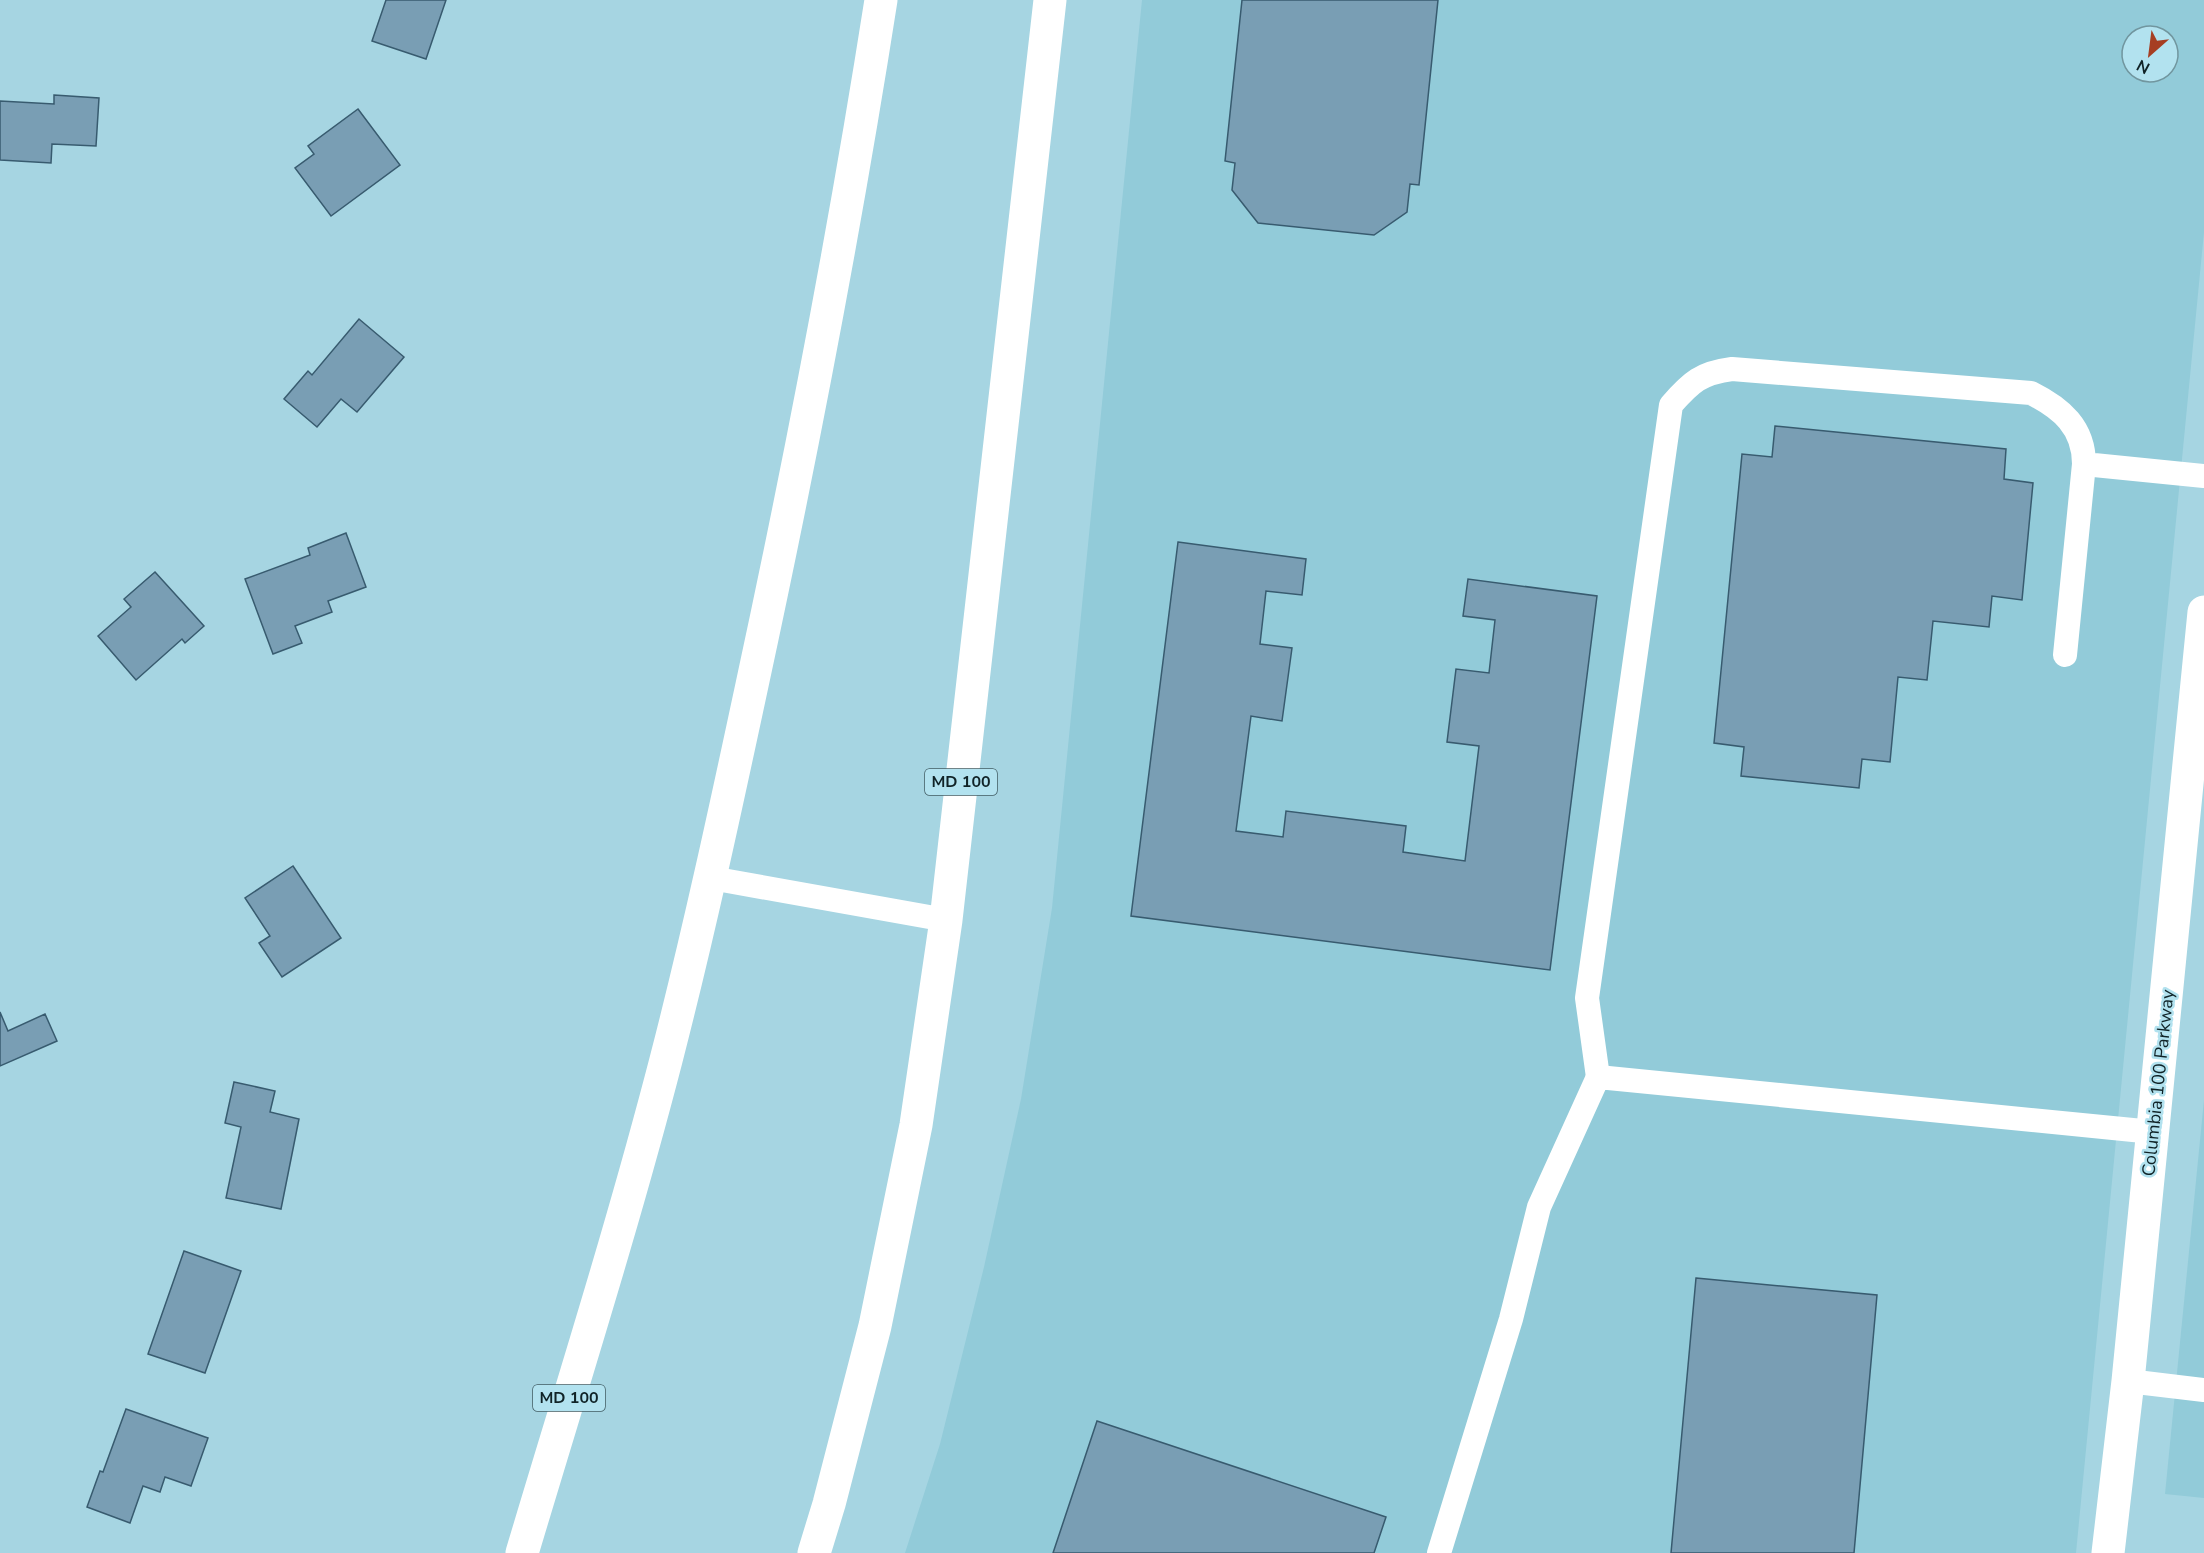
<svg xmlns="http://www.w3.org/2000/svg" width="2204" height="1553" font-family="'Nunito Sans',sans-serif">
<style>
.built{fill:#92cbd9;fill-rule:evenodd}
.building{fill:#799eb4;stroke:#385b6f;stroke-width:1.5}
.lines{fill:none;stroke-linecap:round;stroke-linejoin:round}
.lane{stroke:#fff;stroke-width:24}
.street{stroke:#fff;stroke-width:33}
.highway{stroke:#fff;stroke-width:33}
.labels{text-anchor:middle;dominant-baseline:central;stroke-width:5;stroke-linejoin:round;paint-order:stroke}
.shield{fill:#b2e2ef;stroke:#415c63;stroke-width:1.5}
.shield-label{font-size:16px;font-weight:bold;fill:#102327}
.street-label{font-size:18px;fill:#102327;stroke:#b2e2ef}
</style>
<rect width="100%" height="100%" fill="#a6d5e2"/>
<g class="built">
<path d="M 1142,0 L 2204,0 L 2204,232 L 2076,1553 L 905,1553 L 940,1444 L 984,1267 L 1021,1099 L 1052,908 ZM 2132,36 L 2168,36 L 2168,72 L 2132,72 Z"/>
<path d="M 2204,1100 L 2204,1498 L 2165,1494 Z"/>
</g>
<g class="building">
<path d="M 386,0 L 446,0 L 426,59 L 372,41 Z"/>
<path d="M 1242,0 L 1438,0 L 1419,185 L 1410,184 L 1407,212 L 1374,235 L 1258,223 L 1232,190 L 1235,163 L 1225,161 Z"/>
<path d="M 54,95 L 99,98 L 96,146 L 52,144 L 51,163 L 0,160 L 0,101 L 54,104 Z"/>
<path d="M 358,109 L 400,165 L 331,216 L 295,168 L 314,154 L 308,146 Z"/>
<path d="M 359,319 L 404,357 L 357,412 L 341,399 L 317,427 L 284,399 L 308,371 L 312,375 Z"/>
<path d="M 1775,426 L 2006,449 L 2004,479 L 2033,483 L 2022,600 L 1992,596 L 1989,627 L 1933,621 L 1927,680 L 1898,677 L 1890,762 L 1862,759 L 1859,788 L 1741,776 L 1744,747 L 1714,743 L 1742,454 L 1772,457 Z"/>
<path d="M 346,533 L 366,587 L 328,601 L 332,612 L 295,626 L 302,643 L 273,654 L 245,579 L 310,555 L 308,548 Z"/>
<path d="M 1178,542 L 1306,559 L 1302,595 L 1266,591 L 1260,644 L 1292,648 L 1282,721 L 1251,716 L 1236,831 L 1283,837 L 1286,811 L 1406,826 L 1403,852 L 1465,861 L 1479,746 L 1447,742 L 1456,669 L 1489,673 L 1495,620 L 1463,616 L 1468,579 L 1597,596 L 1550,970 L 1131,916 Z"/>
<path d="M 155,572 L 204,626 L 185,643 L 182,639 L 136,680 L 98,636 L 131,607 L 124,599 Z"/>
<path d="M 293,866 L 341,938 L 282,977 L 259,943 L 270,936 L 245,898 Z"/>
<path d="M 0,1012 L 8,1031 L 45,1014 L 57,1041 L 0,1066 Z"/>
<path d="M 234,1082 L 275,1091 L 270,1112 L 299,1119 L 281,1209 L 226,1198 L 241,1127 L 225,1123 Z"/>
<path d="M 184,1251 L 241,1271 L 205,1373 L 148,1354 Z"/>
<path d="M 1696,1278 L 1877,1295 L 1854,1553 L 1671,1553 Z"/>
<path d="M 126,1409 L 208,1438 L 191,1486 L 165,1477 L 160,1492 L 143,1486 L 130,1523 L 87,1507 L 100,1471 L 103,1472 Z"/>
<path d="M 1097,1421 L 1386,1517 L 1374,1553 L 1053,1553 Z"/>
</g>
<g class="lines">
<g class="lane">
<path d="M 2065,655 L 2084,464"/>
<path d="M 711,878 L 946,920"/>
<path d="M 1598,1077 L 1587,998 L 1671,405 C 1691,382 1701,373 1732,369 L 2031,393 C 2061,408 2084,427 2084,464 L 2204,476"/>
<path d="M 2128,1381 L 2204,1390"/>
<path d="M 1439,1553 L 1511,1319 L 1539,1207 L 1598,1077 L 2153,1132"/>
</g>
<path class="street" d="M 2108,1553 L 2128,1381 L 2204,612"/>
<g class="highway">
<path d="M 522,1553 C 571,1389 623,1226 666,1060 C 698,936 725,811 752,685 C 801,458 845,230 881,0"/>
<path d="M 814,1553 L 829,1504 L 875,1326 L 916,1125 L 946,920 L 1050,0"/>
</g>
</g>
<g class="labels">
<g class="shield">
<rect x="925" y="769" width="72" height="26" rx="4.5"/>
<rect x="533" y="1385" width="72" height="26" rx="4.5"/>
</g>
<g class="shield-label">
<text x="961" y="782">MD 100</text>
<text x="569" y="1398">MD 100</text>
</g>
<g class="street-label">
<text transform="translate(2158 1083) rotate(-84)">Columbia 100 Parkway</text>
</g>
</g>
<g transform="translate(2150 54) rotate(208)"><circle r="28" fill="#b2e2ef" stroke="#71969f" stroke-width="1.5"/>
<path d="M0-4.5L10 22L0 15L-10 22Z" fill="#a63e22"/>
<text y="-9" font-size="16" font-weight="bold" text-anchor="middle" fill="#102327">N</text>
</g>
</svg>
